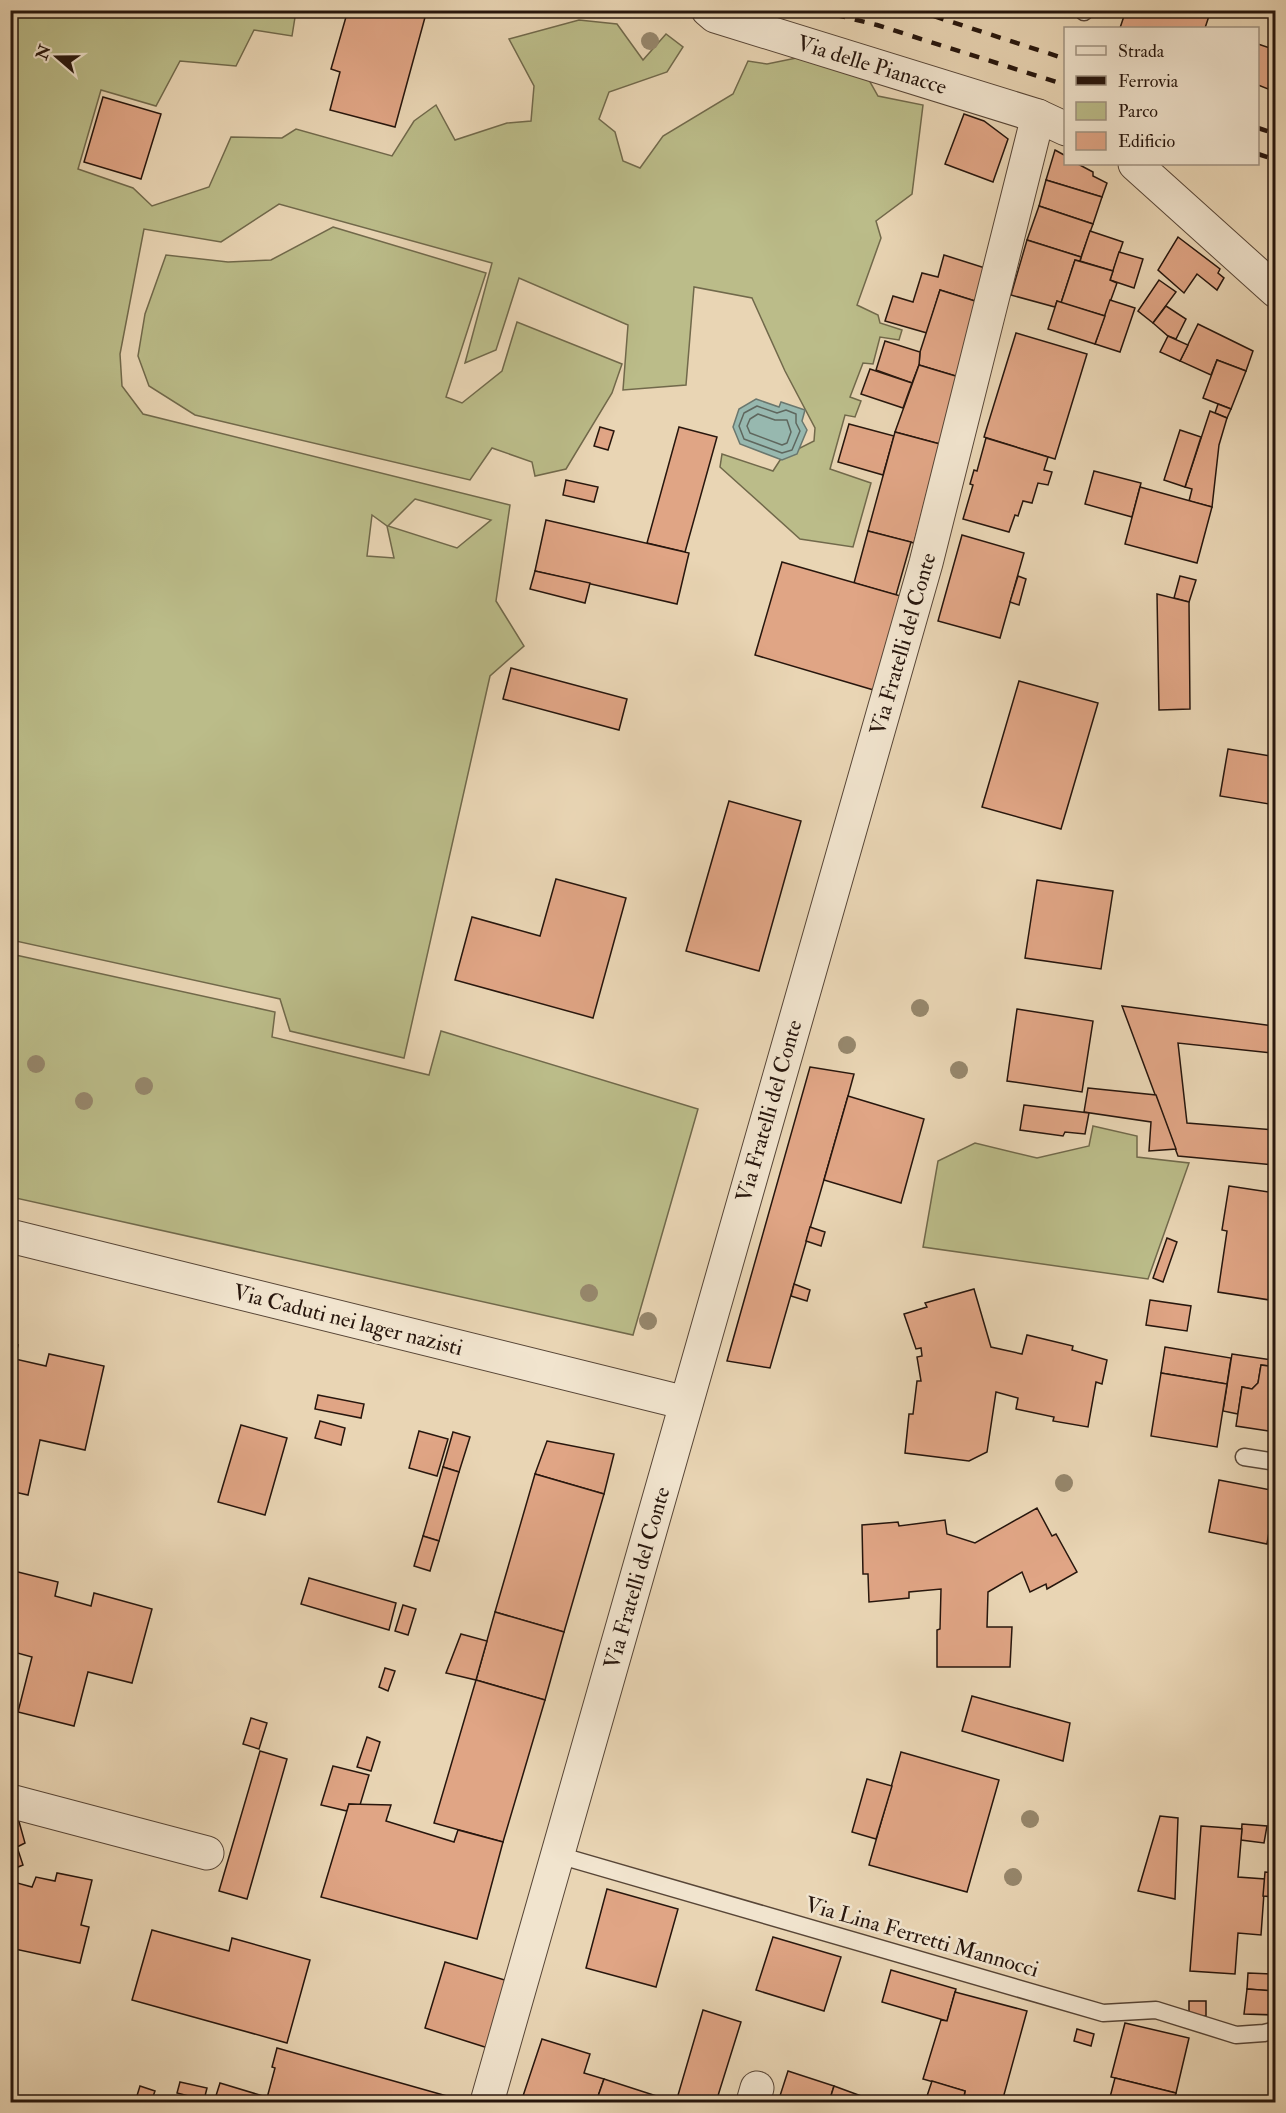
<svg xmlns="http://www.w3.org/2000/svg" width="1286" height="2113" font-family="'IM FELL Double Pica',serif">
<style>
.green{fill:#bbbc89;stroke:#71694b;stroke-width:1.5;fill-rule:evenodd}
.water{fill:#97b8af;stroke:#6a776e;stroke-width:1.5}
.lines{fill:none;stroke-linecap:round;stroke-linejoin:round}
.shore{stroke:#5f675e;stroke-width:1.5}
.building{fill:#e0a585;stroke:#27160d;stroke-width:1.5}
.service-casing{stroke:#584637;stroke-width:19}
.minor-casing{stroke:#584637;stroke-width:35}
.service{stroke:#f1e4ce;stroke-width:16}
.minor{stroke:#f1e4ce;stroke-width:33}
.rail{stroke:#27160d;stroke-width:4.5;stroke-dasharray:10 10;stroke-linecap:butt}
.tree{fill:#96876c}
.labels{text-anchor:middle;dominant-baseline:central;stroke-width:5;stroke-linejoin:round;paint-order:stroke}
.street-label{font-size:22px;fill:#27160d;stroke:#f1e4ce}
</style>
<rect width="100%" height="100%" fill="#e9d5b4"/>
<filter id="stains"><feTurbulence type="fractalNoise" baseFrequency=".00333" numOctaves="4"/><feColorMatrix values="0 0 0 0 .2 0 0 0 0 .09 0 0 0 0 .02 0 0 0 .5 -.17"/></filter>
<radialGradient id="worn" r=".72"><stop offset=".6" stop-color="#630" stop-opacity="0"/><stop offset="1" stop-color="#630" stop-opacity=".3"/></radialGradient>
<g class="green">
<path d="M 10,11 L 296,11 L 292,36 L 254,30 L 236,66 L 180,61 L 156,106 L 101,90 L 78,169 L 133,188 L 152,206 L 209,187 L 231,137 L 282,138 L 296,129 L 392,156 L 414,121 L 436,105 L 455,140 L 507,123 L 531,121 L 534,86 L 509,39 L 579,20 L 617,24 L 643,60 L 666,34 L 683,47 L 667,72 L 609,92 L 599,119 L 615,132 L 623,161 L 640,168 L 663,136 L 733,94 L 748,61 L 767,64 L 811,55 L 861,66 L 878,96 L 923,105 L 912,194 L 876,221 L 881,238 L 857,305 L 878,315 L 880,323 L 902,330 L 899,340 L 880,337 L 873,364 L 863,363 L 850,397 L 861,401 L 855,417 L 845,415 L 830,469 L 871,483 L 853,547 L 800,539 L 720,467 L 722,454 L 773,471 L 782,457 L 814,441 L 815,428 L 785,371 L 752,298 L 694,287 L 686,385 L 623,390 L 628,325 L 519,278 L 496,350 L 465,363 L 492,263 L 279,204 L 221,242 L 144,229 L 120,354 L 122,386 L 143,414 L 510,505 L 496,601 L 524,646 L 490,676 L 404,1058 L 290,1031 L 280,999 L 11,940 ZM 415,499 L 491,520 L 457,548 L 388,526 ZM 372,515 L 387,526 L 394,558 L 367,556 Z"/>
<path d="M 333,227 L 486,273 L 446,397 L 462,403 L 502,371 L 517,322 L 622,364 L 612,393 L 566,469 L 535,476 L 532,462 L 492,448 L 470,480 L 195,415 L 149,386 L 138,356 L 145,314 L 166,255 L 228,262 L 271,260 Z"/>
<path d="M 11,954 L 275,1012 L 272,1037 L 429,1075 L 441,1031 L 698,1109 L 633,1335 L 11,1197 Z"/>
<path d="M 1093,1126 L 1137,1136 L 1137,1157 L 1189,1163 L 1148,1279 L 923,1247 L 938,1161 L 975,1143 L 1037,1158 L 1089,1146 Z"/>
</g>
<path class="water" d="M 756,399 L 779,407 L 781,402 L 805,410 L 802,421 L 807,430 L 797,454 L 782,460 L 740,444 L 733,427 L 739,409 Z"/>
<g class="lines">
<g class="shore">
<path d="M 757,406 L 777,413 L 786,410 L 796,414 L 796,423 L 800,431 L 792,450 L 782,453 L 744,439 L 739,426 L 744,413 Z"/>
<path d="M 758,414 L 775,420 L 787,420 L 791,432 L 787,443 L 782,445 L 750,433 L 747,426 L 750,419 Z"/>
</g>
</g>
<g class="building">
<path d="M 348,10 L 427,10 L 395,127 L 330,110 L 340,72 L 331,69 Z"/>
<path d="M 1126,10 L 1211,10 L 1205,28 L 1120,28 Z"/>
<path d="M 1258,44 L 1276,50 L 1276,92 L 1258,85 Z"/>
<path d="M 103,97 L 161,114 L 141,179 L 84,162 Z"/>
<path d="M 964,114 L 984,121 L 1008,139 L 993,182 L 945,164 Z"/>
<path d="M 1055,150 L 1066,156 L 1066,164 L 1078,164 L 1093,172 L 1093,176 L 1107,183 L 1102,197 L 1046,180 Z"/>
<path d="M 1046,180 L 1102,197 L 1093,224 L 1039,206 Z"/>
<path d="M 1039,206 L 1093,224 L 1081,257 L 1027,240 Z"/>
<path d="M 1090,231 L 1123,242 L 1113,271 L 1080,261 Z"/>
<path d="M 1178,237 L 1220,269 L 1218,273 L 1224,278 L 1217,290 L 1197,274 L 1184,293 L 1158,270 Z"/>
<path d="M 1027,240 L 1081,257 L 1080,261 L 1075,260 L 1061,303 L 1057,301 L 1055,307 L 1011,295 Z"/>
<path d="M 1119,252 L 1143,259 L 1134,288 L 1110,280 Z"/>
<path d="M 944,255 L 985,268 L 975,301 L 940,290 L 927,333 L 885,321 L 893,296 L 913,302 L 922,273 L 938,277 Z"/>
<path d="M 1075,260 L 1113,271 L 1110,280 L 1117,283 L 1105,316 L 1061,303 Z"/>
<path d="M 1159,280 L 1176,292 L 1153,323 L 1138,311 Z"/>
<path d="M 940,290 L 975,301 L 959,377 L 919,365 L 920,352 Z"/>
<path d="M 1110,300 L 1135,308 L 1120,352 L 1095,344 Z"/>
<path d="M 1057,301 L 1105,316 L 1095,344 L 1048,329 Z"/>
<path d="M 1166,306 L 1186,319 L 1176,339 L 1168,336 L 1153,323 Z"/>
<path d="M 1198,324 L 1253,351 L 1246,371 L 1217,360 L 1211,375 L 1180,361 Z"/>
<path d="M 1016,333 L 1087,354 L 1055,459 L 984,437 Z"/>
<path d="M 1168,336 L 1188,345 L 1180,361 L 1160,352 Z"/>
<path d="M 885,341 L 920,352 L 919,365 L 912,383 L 876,370 Z"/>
<path d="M 1217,360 L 1246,371 L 1231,409 L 1203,398 Z"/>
<path d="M 919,365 L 959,377 L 940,444 L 895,432 Z"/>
<path d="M 870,369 L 912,383 L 903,408 L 861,394 Z"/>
<path d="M 1218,404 L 1231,409 L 1227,418 L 1215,413 Z"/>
<path d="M 1210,411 L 1227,418 L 1219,445 L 1212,507 L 1189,501 L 1192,489 L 1185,487 Z"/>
<path d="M 849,424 L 894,436 L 883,475 L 838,462 Z"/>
<path d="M 600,427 L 614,431 L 608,450 L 594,446 Z"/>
<path d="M 679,427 L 717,437 L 685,552 L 647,543 Z"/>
<path d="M 1180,430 L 1201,437 L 1185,487 L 1164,480 Z"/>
<path d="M 895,432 L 940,444 L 914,543 L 868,531 Z"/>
<path d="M 986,438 L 1048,457 L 1044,470 L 1052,472 L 1048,485 L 1038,483 L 1032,503 L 1023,501 L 1018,516 L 1015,515 L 1009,532 L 963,519 L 973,485 L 970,484 L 974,470 L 977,471 Z"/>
<path d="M 1094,471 L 1141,483 L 1132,517 L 1085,504 Z"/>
<path d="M 566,480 L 598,487 L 594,502 L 563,495 Z"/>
<path d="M 1140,487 L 1212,507 L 1197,563 L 1125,544 Z"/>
<path d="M 546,520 L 689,553 L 677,604 L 535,571 Z"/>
<path d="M 868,531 L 911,542 L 896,595 L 854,583 Z"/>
<path d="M 962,535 L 1024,553 L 1000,638 L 938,621 Z"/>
<path d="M 782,562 L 904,597 L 877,691 L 755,655 Z"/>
<path d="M 535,571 L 590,583 L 585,603 L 530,589 Z"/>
<path d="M 1018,576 L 1026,579 L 1019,605 L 1010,602 Z"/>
<path d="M 1180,576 L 1196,580 L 1189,602 L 1174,598 Z"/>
<path d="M 1157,594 L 1189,602 L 1190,709 L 1159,710 Z"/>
<path d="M 511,668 L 627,699 L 619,730 L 503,699 Z"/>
<path d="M 1019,681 L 1098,703 L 1061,829 L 982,807 Z"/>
<path d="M 1228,749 L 1276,757 L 1276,779 L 1273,779 L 1269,804 L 1220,796 Z"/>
<path d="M 729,801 L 801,821 L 759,971 L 686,951 Z"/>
<path d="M 556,879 L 626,898 L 593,1018 L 455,980 L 472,917 L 540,936 Z"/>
<path d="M 1037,880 L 1113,891 L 1101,969 L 1025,958 Z"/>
<path d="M 1122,1006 L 1273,1026 L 1272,1053 L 1178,1043 L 1187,1123 L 1276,1130 L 1276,1165 L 1178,1156 Z"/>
<path d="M 1017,1009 L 1093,1021 L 1082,1092 L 1007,1081 Z"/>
<path d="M 810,1067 L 854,1074 L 848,1096 L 770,1368 L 727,1361 Z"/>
<path d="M 1088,1088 L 1156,1095 L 1176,1149 L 1149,1151 L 1151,1122 L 1084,1112 Z"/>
<path d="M 848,1096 L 924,1119 L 901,1203 L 824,1180 Z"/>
<path d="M 1024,1105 L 1089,1113 L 1085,1134 L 1065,1132 L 1063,1136 L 1020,1130 Z"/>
<path d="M 1229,1186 L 1276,1193 L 1276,1301 L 1218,1292 L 1227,1231 L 1222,1230 Z"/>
<path d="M 810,1227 L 825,1232 L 821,1246 L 806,1241 Z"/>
<path d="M 1167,1238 L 1177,1242 L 1163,1282 L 1153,1278 Z"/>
<path d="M 794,1284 L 810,1290 L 807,1301 L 791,1296 Z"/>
<path d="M 974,1289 L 991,1347 L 1022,1354 L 1027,1335 L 1073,1346 L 1072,1350 L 1107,1360 L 1102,1384 L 1096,1382 L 1088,1427 L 1053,1421 L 1054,1417 L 1016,1409 L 1018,1398 L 996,1392 L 987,1452 L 969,1461 L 905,1453 L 909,1414 L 913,1414 L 917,1381 L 921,1381 L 917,1357 L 922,1356 L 921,1348 L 916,1349 L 904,1314 L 927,1307 L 925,1303 Z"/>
<path d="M 1150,1300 L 1191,1306 L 1187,1331 L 1146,1325 Z"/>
<path d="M 10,1344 L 18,1345 L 15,1359 L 46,1366 L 49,1354 L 104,1366 L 85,1450 L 40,1440 L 28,1495 L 10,1491 Z"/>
<path d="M 1165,1347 L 1231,1358 L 1227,1384 L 1161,1373 Z"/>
<path d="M 1232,1354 L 1272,1360 L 1271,1366 L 1261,1365 L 1258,1383 L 1252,1389 L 1242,1387 L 1238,1414 L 1223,1411 Z"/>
<path d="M 1261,1365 L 1276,1367 L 1276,1432 L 1236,1426 L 1242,1387 L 1252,1389 L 1258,1383 Z"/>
<path d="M 1161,1373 L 1227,1384 L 1217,1447 L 1151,1436 Z"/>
<path d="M 318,1395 L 364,1404 L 361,1418 L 315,1409 Z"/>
<path d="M 320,1421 L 345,1428 L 341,1445 L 315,1438 Z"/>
<path d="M 241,1425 L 287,1438 L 265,1515 L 218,1502 Z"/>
<path d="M 419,1431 L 448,1439 L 437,1476 L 409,1468 Z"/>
<path d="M 453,1432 L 470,1437 L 459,1472 L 443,1467 Z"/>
<path d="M 547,1441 L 614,1454 L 604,1494 L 535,1474 Z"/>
<path d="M 443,1467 L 459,1472 L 439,1541 L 423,1536 Z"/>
<path d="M 535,1474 L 604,1494 L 564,1632 L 495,1612 Z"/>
<path d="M 1219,1480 L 1276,1491 L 1267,1544 L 1209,1532 Z"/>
<path d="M 1037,1508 L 1052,1536 L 1056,1534 L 1077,1572 L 1047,1589 L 1046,1584 L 1030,1592 L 1022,1572 L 988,1592 L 987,1627 L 1012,1627 L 1010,1667 L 937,1667 L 937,1630 L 940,1629 L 941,1589 L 909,1592 L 909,1598 L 869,1602 L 868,1574 L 863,1574 L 862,1525 L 898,1522 L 899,1526 L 945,1520 L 947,1534 L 975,1543 Z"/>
<path d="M 423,1536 L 439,1541 L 430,1571 L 414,1566 Z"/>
<path d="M 10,1570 L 58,1582 L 55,1596 L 91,1606 L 94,1593 L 152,1609 L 132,1683 L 88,1672 L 74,1726 L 18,1712 L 32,1657 L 10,1651 Z"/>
<path d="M 309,1578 L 396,1603 L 389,1630 L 301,1604 Z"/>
<path d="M 403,1605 L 416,1609 L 408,1635 L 395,1631 Z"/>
<path d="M 495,1612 L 564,1632 L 545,1700 L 476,1680 Z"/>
<path d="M 461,1634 L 487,1641 L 476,1680 L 446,1673 Z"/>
<path d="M 385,1668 L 395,1671 L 388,1691 L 379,1687 Z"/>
<path d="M 476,1680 L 545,1700 L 503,1842 L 434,1823 Z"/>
<path d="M 972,1696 L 1070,1723 L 1063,1761 L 962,1731 Z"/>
<path d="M 251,1718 L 267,1723 L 259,1749 L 243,1744 Z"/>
<path d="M 367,1737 L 380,1742 L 371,1771 L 357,1767 Z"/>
<path d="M 260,1751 L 287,1759 L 247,1899 L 219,1891 Z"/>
<path d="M 901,1752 L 999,1780 L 967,1892 L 869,1865 Z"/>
<path d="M 333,1766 L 369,1775 L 360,1805 L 349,1804 L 347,1811 L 321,1805 Z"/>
<path d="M 867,1779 L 892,1786 L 876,1839 L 852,1832 Z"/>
<path d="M 349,1804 L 391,1805 L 386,1821 L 454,1842 L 458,1830 L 503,1842 L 477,1939 L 321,1897 Z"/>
<path d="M 1160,1816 L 1178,1818 L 1175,1899 L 1138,1891 Z"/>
<path d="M 18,1818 L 25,1843 L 17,1847 L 23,1865 L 13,1869 L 17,1883 L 32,1887 L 36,1877 L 55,1881 L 57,1873 L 92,1880 L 81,1925 L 89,1927 L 80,1963 L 10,1948 L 10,1820 Z"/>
<path d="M 1242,1824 L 1267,1826 L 1264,1843 L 1241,1840 Z"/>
<path d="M 1201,1826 L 1242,1829 L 1238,1877 L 1265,1879 L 1261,1935 L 1238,1933 L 1235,1974 L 1190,1971 Z"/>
<path d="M 1265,1872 L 1276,1873 L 1276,1897 L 1263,1896 Z"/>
<path d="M 607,1889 L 678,1909 L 656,1987 L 586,1968 Z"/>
<path d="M 152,1930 L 229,1951 L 232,1938 L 310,1960 L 287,2043 L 132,2000 Z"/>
<path d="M 773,1937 L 841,1957 L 824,2011 L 756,1990 Z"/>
<path d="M 445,1962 L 508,1981 L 488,2048 L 425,2028 Z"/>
<path d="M 891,1970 L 956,1989 L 947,2021 L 882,2002 Z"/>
<path d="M 1248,1973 L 1274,1974 L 1272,1991 L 1247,1989 Z"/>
<path d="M 1247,1989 L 1276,1991 L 1276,2015 L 1244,2014 Z"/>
<path d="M 955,1992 L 1027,2011 L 1002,2102 L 963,2102 L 965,2091 L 923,2079 L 941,2020 L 947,2021 Z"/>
<rect x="1189" y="2001" width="17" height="15"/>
<path d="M 703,2010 L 741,2022 L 716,2102 L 676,2102 Z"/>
<path d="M 1125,2023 L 1189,2038 L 1176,2093 L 1111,2077 Z"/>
<path d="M 1077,2029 L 1094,2034 L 1091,2046 L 1074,2041 Z"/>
<path d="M 542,2039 L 590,2054 L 584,2073 L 604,2079 L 596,2102 L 521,2102 Z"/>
<path d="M 277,2048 L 461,2100 L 460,2102 L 284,2102 L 267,2098 L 275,2068 L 272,2067 Z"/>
<path d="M 788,2071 L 834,2086 L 829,2102 L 778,2102 Z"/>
<path d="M 1115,2078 L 1176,2093 L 1173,2102 L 1109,2101 Z"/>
<path d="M 604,2079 L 675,2102 L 676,2102 L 596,2102 Z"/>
<path d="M 932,2081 L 965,2091 L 963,2102 L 925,2102 Z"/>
<path d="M 180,2082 L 207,2088 L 204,2100 L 177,2093 Z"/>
<path d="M 220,2083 L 263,2096 L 261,2102 L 214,2102 Z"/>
<path d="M 140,2086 L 155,2091 L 151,2102 L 135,2102 Z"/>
<path d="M 834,2086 L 872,2100 L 871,2102 L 829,2102 Z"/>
</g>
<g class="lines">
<g class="service-casing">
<g id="service">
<path d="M 1084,12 L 1084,10"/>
<path d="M 1244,1457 L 1276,1462"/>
<path d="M 558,1855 L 1103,2013 L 1156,2010 L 1236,2035 L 1264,2033 L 1276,2030"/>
</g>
</g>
<g class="minor-casing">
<g id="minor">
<path d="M 708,10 L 715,16 L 1038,116 L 1066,129"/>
<path d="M 1135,164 L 1276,291"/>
<path d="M 10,1236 L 686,1403"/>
<path d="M 10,1801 L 207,1853"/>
<path d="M 487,2102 L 926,563 L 1038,116"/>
<path d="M 753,2102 L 757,2088"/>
</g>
</g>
<use href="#service" class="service"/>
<use href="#minor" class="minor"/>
<g class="rail">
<path d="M 816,10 L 877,25 L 1066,85"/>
<path d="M 915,10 L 1066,59"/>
<path d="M 1258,128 L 1276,134"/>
<path d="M 1258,154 L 1276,160"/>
</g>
</g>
<g class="tree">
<circle cx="650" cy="41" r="9"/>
<circle cx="920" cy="1008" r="9"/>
<circle cx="847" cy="1045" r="9"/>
<circle cx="36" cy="1064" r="9"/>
<circle cx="959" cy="1070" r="9"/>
<circle cx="144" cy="1086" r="9"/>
<circle cx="84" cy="1101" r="9"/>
<circle cx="589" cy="1293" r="9"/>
<circle cx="648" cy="1321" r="9"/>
<circle cx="1064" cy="1483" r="9"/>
<circle cx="1030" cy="1819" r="9"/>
<circle cx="1013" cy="1877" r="9"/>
</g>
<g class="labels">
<g class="street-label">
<text transform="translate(872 65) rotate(17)">Via delle Pianacce</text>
<text transform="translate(903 644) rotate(-74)">Via Fratelli del Conte</text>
<text transform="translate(769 1111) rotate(-74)">Via Fratelli del Conte</text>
<text transform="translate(348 1320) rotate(14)">Via Caduti nei lager nazisti</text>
<text transform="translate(637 1578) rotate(-74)">Via Fratelli del Conte</text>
<text transform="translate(922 1937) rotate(16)">Via Lina Ferretti Mannocci</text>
</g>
</g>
<rect width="1286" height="2113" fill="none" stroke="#e9d5b4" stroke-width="36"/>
<rect x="12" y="12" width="1262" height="2089" fill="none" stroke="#27160d" stroke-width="3"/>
<rect x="18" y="18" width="1250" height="2077" fill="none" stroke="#27160d" stroke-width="1.5"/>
<rect x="1064" y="27" width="195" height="138" fill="#f1e4ce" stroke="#a09281" stroke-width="1.5"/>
<rect x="1076" y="46" width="30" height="9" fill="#f1e4ce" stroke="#a09281" stroke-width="1.5"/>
<text x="1118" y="57" font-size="18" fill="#27160d">Strada</text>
<rect x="1076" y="76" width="30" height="9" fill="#27160d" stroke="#a09281" stroke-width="1.5"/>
<text x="1118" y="87" font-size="18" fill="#27160d">Ferrovia</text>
<rect x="1076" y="102" width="30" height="18" fill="#bbbc89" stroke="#a09281" stroke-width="1.5"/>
<text x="1118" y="117" font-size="18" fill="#27160d">Parco</text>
<rect x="1076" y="132" width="30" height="18" fill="#e0a585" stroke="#a09281" stroke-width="1.5"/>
<text x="1118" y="147" font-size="18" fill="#27160d">Edificio</text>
<g transform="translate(57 57) rotate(290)" stroke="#f1e4ce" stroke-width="4.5" paint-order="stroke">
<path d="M0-4.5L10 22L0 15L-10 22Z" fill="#27160d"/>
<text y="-9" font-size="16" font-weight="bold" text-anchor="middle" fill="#27160d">N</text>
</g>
<rect width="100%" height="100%" filter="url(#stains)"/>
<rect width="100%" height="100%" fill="url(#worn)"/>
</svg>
